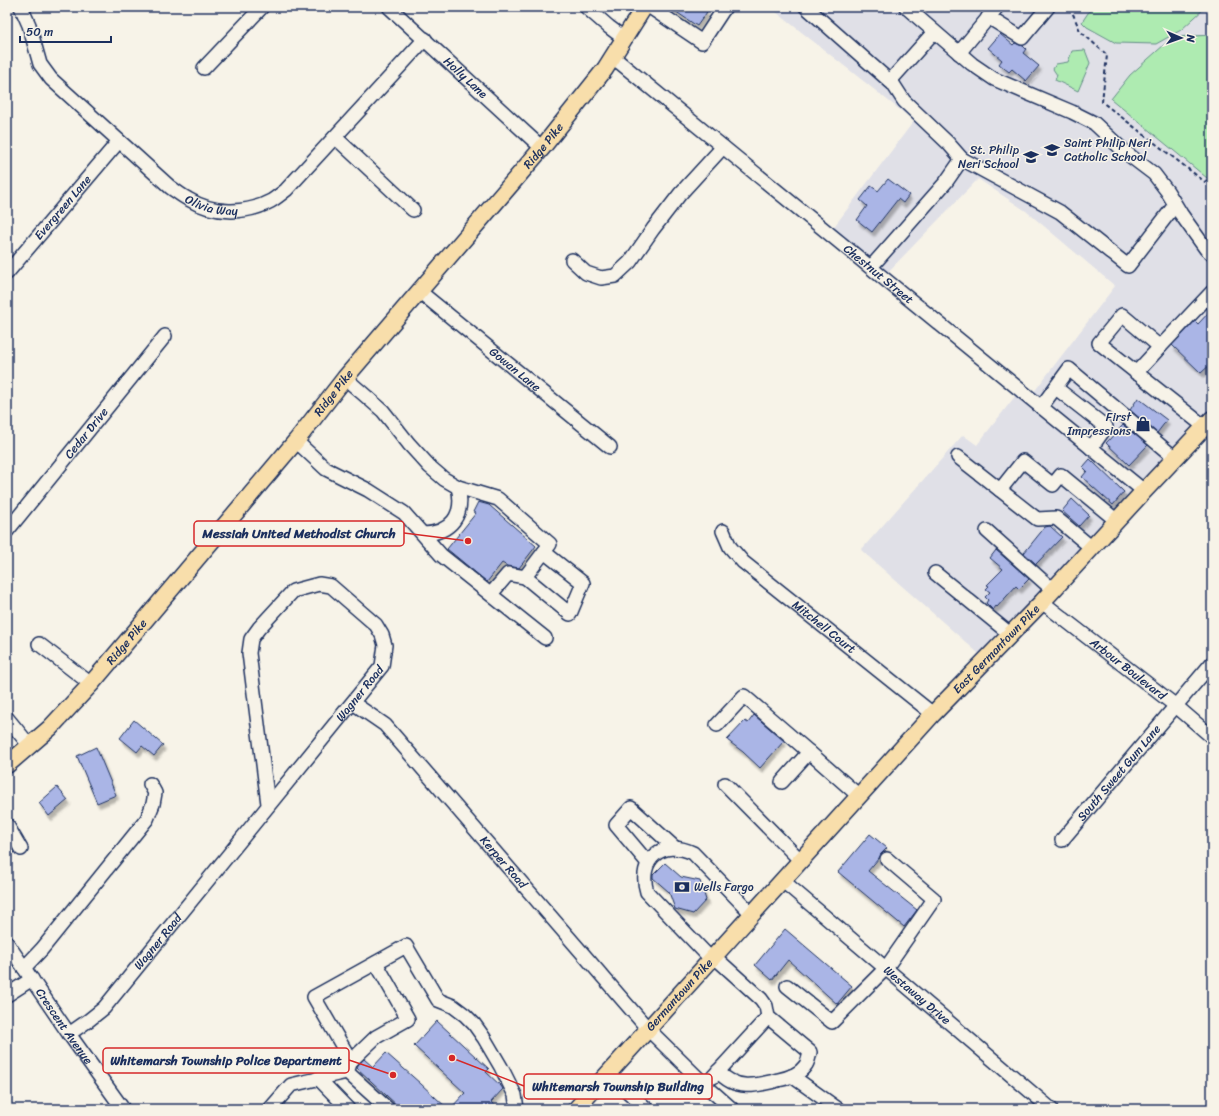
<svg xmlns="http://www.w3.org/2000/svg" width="1219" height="1116" font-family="Sriracha,sans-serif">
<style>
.built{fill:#e0e0e7}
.green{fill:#aeebb1;stroke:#648d88}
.building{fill:#aab5e6;stroke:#1b2f5e;filter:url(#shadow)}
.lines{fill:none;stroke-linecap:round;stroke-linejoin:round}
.minor-casing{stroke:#1b2f5e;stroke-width:16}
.major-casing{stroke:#1b2f5e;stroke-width:19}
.path{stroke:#1b2f5e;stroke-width:2;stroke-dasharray:4 3;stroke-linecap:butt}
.minor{stroke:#f7f3e8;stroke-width:13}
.major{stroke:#f8deab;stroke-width:16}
.labels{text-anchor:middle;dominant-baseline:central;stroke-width:3;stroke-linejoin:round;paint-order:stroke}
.street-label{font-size:12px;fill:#1b2f5e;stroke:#f7f3e8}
.poi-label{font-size:12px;fill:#1b2f5e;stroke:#f7f3e8;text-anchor:start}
.leader{fill:none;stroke:#d62828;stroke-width:1.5}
.callout-dot{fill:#d62828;stroke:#f7f3e8;stroke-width:1.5}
.callout{fill:#f7f3e8;stroke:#d62828;stroke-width:1.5}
.callout-label{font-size:13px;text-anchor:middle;font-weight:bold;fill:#1b2f5e}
</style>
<defs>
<filter id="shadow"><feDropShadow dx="2.5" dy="4.5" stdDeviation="1" flood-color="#0004"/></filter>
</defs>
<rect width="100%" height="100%" fill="#f7f3e8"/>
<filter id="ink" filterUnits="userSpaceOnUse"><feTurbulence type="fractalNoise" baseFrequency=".025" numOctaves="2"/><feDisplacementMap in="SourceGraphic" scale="8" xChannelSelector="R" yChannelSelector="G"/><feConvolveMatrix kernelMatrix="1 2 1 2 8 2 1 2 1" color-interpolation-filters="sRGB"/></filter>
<g filter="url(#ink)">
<path class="built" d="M 772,7 L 1212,7 L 1212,419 L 986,660 L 861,550 L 963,435 L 977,445 L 1020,390 L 1030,397 L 1115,286 L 1026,211 L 978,179 L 883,277 L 830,232 L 914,121 L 771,8 Z"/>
<g class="green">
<path d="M 1092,7 L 1206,7 L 1181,30 L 1156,44 L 1116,43 L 1087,27 L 1082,22 Z"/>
<path d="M 1212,35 L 1212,171 L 1207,178 L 1111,99 L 1130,75 L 1173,37 Z"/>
<path d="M 1085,50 L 1090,63 L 1078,91 L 1055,80 L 1057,75 L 1053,69 L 1056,64 L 1068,62 L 1072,51 Z"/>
</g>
<g class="building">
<path d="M 669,7 L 701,7 L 707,12 L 697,26 Z"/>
<path d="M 1000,34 L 1013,45 L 1015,43 L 1023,46 L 1026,49 L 1023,53 L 1039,66 L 1026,81 L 1012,69 L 1009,72 L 999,64 L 1002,60 L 988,48 Z"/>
<path d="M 888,179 L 909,195 L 903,203 L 898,199 L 872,232 L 857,220 L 867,206 L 860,200 L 871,186 L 878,191 Z"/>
<path d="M 1212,309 L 1212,363 L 1201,373 L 1172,345 L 1195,321 L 1198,324 Z"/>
<path d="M 1138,398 L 1167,420 L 1157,433 L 1130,410 Z"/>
<path d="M 1123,425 L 1148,445 L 1129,465 L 1106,443 Z"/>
<path d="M 1090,459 L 1124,492 L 1113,505 L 1082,477 L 1087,471 L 1083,467 Z"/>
<path d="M 1072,499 L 1089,515 L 1079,526 L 1062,511 Z"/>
<path d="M 478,502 L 489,505 L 536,546 L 519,568 L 507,566 L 502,563 L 487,582 L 447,549 L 476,513 L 473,512 Z"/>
<path d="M 1050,526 L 1062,537 L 1036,564 L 1024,553 L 1045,527 Z"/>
<path d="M 996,550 L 1029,579 L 1019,589 L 1016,586 L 997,607 L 996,606 L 993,610 L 986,603 L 988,600 L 985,597 L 990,592 L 986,589 L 989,586 L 987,585 L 1003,569 L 990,558 Z"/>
<path d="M 754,715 L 784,741 L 760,768 L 743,752 L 727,740 L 745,721 L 748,723 Z"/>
<path d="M 134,720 L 163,745 L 154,756 L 142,746 L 137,752 L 120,738 Z"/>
<path d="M 96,747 L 116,795 L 97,803 L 77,756 Z"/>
<path d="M 57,787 L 68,800 L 49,816 L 39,803 Z"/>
<path d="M 870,834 L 887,848 L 881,854 L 879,858 L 868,871 L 917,910 L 904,927 L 838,872 Z"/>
<path d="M 665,863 L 681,877 L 700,881 L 706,900 L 693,914 L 675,909 L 669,892 L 653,878 L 653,875 Z"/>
<path d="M 785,929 L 852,986 L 837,1004 L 788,960 L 772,980 L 755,965 Z"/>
<path d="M 437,1021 L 489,1069 L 486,1072 L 501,1086 L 503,1089 L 491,1102 L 498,1109 L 450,1109 L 465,1093 L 414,1046 Z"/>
<path d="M 386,1053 L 421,1084 L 448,1109 L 401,1109 L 357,1068 L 358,1065 L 364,1059 L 373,1067 Z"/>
</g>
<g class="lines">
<g class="minor-casing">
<g id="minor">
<path id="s1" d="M 21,7 L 29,25 L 40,64 L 51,79 L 170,187 C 176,191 182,196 188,199 C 213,214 245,215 271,201 C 276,198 281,194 286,190 L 425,39"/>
<path id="s2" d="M 389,7 L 542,148"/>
<path d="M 586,7 L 609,27 L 625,39"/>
<path d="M 650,7 L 702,42 L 725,7"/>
<path d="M 806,7 L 893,84 L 904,101 L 948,143 L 962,159 L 1060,212 L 1128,266 L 1175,205"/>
<path d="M 906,7 L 972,64 L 994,79 L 1072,112 L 1094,123 L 1125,152 L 1154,174 L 1167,191 L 1181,214 L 1206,249 L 1212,254"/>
<path d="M 988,17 L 1022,38 L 1048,7"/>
<path d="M 959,53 L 997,7"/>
<path id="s3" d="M 613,57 L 1144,491"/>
<path d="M 204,68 L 262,7"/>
<path d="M 890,81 L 934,32"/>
<path d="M 335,137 L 413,210"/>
<path d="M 572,260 L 586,273 L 601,278 L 615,276 L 630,262 L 653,229 L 680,194 L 723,147"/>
<path d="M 871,267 L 946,182 L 962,159"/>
<path id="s4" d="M 7,273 L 119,141"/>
<path id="s5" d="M 419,291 L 610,447"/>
<path d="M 1136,373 L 1160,347"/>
<path d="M 345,378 L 383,411 L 409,444 L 430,467 L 444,479 L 458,487 L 498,499 L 550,544 L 525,577"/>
<path d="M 1056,388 L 1106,427 L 1091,448"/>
<path d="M 1041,407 L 1069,369 L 1175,458"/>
<path d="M 1205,427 L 1099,343 L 1122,315 L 1160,347 L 1212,292"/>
<path d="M 296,441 L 326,469 L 368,490 L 404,513 L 441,555 L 545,638"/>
<path d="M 958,457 L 1000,490 L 1023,461 L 1053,485 L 1061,475 L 1117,521"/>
<path d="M 1000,490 L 1037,519 L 1056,518 L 1092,548"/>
<path id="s6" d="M 7,531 L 165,336"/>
<path id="s7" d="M 723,531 L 730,547 L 743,562 L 933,714"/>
<path d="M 987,531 L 1053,590"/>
<path d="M 423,534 C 451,533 465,515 458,487"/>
<path d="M 935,573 L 1010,634"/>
<path d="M 491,594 L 508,574 L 525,577 L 570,614 L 583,583 L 544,552"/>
<path id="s8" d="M 1042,602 L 1176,706 L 1212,737"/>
<path d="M 39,644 L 91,684"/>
<path id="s9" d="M 353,703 L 385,725 L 648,1029 L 705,1085 L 732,1109"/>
<path d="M 7,718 L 30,746"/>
<path d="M 717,725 L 744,696 L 809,752"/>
<path d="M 782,782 L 809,752 L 859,796"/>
<path d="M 725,784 L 801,861"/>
<path d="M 7,825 L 21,849"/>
<path id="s10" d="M 1062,840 L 1212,663"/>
<path d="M 648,863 L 616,825 L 631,808 L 674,847"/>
<path id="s11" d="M 783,881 L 1051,1109"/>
<path id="s12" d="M 7,943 L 69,1034 L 123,1109"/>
<path d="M 24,968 L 42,949 L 147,819 L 153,804 L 155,793 L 150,784"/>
<path d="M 787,986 L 832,1022 L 886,968 L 934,899 L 887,859"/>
<path d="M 7,995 L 32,979"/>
<path id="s13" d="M 69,1034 L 89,1020 L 104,1008 L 382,666 L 385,645 L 382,635 L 376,625 L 331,586 L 319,584 L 293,591 L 259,628 L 251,639 L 249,653 L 268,804"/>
<path d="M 351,1061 L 376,1037 L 408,1019 L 376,963"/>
<path d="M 718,1071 C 735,1091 756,1086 778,1080 C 788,1078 799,1075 805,1066 C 808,1063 809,1056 810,1052 L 768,1017 L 766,1006 L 761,999 L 719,961 L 711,959 L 647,892 C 637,860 662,838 693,853 L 752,914"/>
<path d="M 347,1072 L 388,1109"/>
<path d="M 607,1073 L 647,1109"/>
<path d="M 792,1076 L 838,1109"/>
<path d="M 713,1077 L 768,1017"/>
<path d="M 318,1078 L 348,1109"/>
<path d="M 270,1109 L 291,1085 L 347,1072 L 351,1061 L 314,997 L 406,946 L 438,1000 L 453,1006 L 465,1015 L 474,1024 L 484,1038 L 501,1067 L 515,1095 L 517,1109"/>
</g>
</g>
<g class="major-casing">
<g id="major">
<path id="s14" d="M 7,765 L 50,728 L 91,684 L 296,441 L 345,378 L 542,148 L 605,69 L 644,7"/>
<path id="s15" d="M 576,1109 L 933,714 L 1042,602 L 1144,491 L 1212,419"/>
</g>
</g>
<path class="path" d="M 1072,7 L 1073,14 L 1080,31 L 1107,55 L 1102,102 L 1205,182 L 1212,175"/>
<use href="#minor" class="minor"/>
<use href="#major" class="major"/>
</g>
</g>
<defs>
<g id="school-bare" transform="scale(1.2)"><path d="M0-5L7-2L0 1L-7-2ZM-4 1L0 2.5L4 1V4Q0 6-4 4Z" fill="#1b2f5e" stroke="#f7f3e8" stroke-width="2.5" paint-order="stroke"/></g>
<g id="shop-bare" transform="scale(1.2)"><path d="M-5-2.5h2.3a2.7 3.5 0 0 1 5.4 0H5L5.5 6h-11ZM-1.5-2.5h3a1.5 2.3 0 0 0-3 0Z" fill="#1b2f5e" stroke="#f7f3e8" stroke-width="2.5" paint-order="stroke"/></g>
<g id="bank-bare" transform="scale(1.2)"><path d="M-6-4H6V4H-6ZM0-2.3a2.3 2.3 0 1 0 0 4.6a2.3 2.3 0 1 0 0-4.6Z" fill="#1b2f5e" stroke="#f7f3e8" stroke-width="2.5" paint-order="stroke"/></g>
</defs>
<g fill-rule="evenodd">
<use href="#school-bare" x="1052" y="150"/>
<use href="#school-bare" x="1031" y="157"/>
<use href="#shop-bare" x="1143" y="424"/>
<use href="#bank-bare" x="682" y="887"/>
</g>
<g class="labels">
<g class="street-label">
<text stroke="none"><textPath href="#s2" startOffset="104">Holly Lane</textPath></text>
<text stroke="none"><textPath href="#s14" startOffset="820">Ridge Pike</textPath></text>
<text stroke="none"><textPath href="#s1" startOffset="286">Olivia Way</textPath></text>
<text stroke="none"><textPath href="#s4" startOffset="86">Evergreen Lane</textPath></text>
<text stroke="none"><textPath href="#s3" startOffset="343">Chestnut Street</textPath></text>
<text stroke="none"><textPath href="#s5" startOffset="124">Gowan Lane</textPath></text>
<text stroke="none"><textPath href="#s14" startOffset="496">Ridge Pike</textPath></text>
<text stroke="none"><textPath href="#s6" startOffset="126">Cedar Drive</textPath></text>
<text stroke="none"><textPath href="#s7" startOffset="141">Mitchell Court</textPath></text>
<text stroke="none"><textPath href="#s14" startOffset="172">Ridge Pike</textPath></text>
<text stroke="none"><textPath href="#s15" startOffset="623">East Germantown Pike</textPath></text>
<text stroke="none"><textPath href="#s8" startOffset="109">Arbour Boulevard</textPath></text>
<text stroke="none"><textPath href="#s13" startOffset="449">Wagner Road</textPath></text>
<text stroke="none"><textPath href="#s10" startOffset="88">South Sweet Gum Lane</textPath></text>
<text stroke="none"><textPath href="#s9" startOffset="220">Kerper Road</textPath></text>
<text stroke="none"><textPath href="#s13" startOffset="129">Wagner Road</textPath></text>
<text stroke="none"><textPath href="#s15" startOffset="154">Germantown Pike</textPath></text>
<text stroke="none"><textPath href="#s11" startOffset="176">Westaway Drive</textPath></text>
<text stroke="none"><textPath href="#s12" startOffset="101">Crescent Avenue</textPath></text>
</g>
<g class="poi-label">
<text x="1064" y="143">Saint Philip Neri<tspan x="1064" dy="14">Catholic School</tspan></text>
<text x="1019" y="150" text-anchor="end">St. Philip<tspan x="1019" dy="14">Neri School</tspan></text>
<text x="1131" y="417" text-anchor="end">First<tspan x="1131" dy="14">Impressions</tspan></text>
<text x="694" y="887">Wells Fargo</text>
</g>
</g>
<path class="leader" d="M468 541L404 533M393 1075L349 1060M452 1058L524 1086"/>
<g class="callout-dot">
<circle cx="468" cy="541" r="4"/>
<circle cx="393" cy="1075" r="4"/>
<circle cx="452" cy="1058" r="4"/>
</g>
<g class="callout">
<rect x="194" y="521" width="210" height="25" rx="4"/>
<rect x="103" y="1048" width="246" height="25" rx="4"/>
<rect x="524" y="1074" width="188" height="25" rx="4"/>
</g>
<g class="callout-label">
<text x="299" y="538">Messiah United Methodist Church</text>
<text x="226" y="1065">Whitemarsh Township Police Department</text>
<text x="618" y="1091">Whitemarsh Township Building</text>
</g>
<rect width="1219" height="1116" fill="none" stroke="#f7f3e8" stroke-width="24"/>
<rect x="12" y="12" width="1195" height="1092" fill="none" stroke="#1b2f5e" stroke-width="1.5" filter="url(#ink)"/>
<g transform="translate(1181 38) rotate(92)" stroke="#f7f3e8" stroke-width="3" paint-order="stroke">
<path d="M0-3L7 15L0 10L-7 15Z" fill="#1b2f5e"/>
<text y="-6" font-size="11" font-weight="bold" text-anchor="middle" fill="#1b2f5e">N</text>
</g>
<path d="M20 36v6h91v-6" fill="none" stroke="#1b2f5e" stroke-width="2"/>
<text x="26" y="36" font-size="12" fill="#1b2f5e" stroke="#f7f3e8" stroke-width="3" paint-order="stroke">50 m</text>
</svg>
